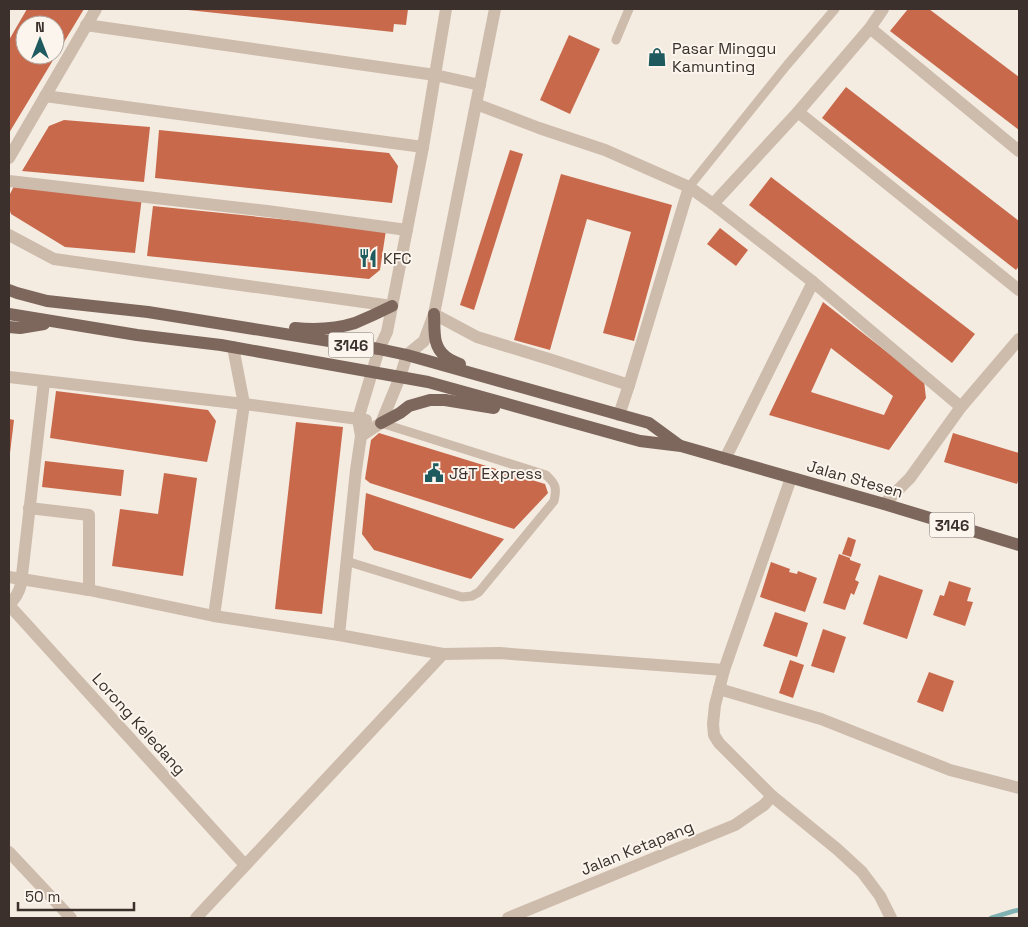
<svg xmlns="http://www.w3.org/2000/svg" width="1028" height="927" font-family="'Space Grotesk',sans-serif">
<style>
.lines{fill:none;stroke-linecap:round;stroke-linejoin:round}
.stream{stroke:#7fb0b2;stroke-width:4.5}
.building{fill:#c8694b;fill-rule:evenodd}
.lane{stroke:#cdbbac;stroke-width:9}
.street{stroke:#cdbbac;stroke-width:12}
.primary{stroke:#7d675c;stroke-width:12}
.labels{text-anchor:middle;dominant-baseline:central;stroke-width:4;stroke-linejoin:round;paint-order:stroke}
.shield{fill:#fbf5ee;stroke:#756b66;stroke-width:1}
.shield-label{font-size:15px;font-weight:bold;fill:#3b302b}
.poi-label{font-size:16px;fill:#3b302b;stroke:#fbf5ee;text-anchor:start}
.street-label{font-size:16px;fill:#3b302b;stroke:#fbf5ee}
</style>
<rect width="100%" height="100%" fill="#f4ebe1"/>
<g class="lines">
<path class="stream" d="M 991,918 L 1014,911 L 1019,910"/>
</g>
<g class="building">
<path d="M 27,9 L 84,9 L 9,133 L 9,40 ZM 25,25 L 55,25 L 55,55 L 25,55 Z"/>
<path d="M 188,9 L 408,9 L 406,25 L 394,24 L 393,32 L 188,10 Z"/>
<path d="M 908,9 L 929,9 L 1019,77 L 1019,130 L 890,31 Z"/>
<path d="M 569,35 L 600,49 L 570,114 L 540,100 Z"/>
<path d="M 846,87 L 1019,221 L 1019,266 L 1016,270 L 822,118 Z"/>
<path d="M 64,120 L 150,127 L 144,182 L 22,171 L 49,126 Z"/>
<path d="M 159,130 L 389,153 L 398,166 L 392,203 L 155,178 Z"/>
<path d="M 510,150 L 523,154 L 474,310 L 460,305 Z"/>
<path d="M 561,174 L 672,205 L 634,341 L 603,333 L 631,232 L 587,219 L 550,350 L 514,340 Z"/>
<path d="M 771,177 L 975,334 L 952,363 L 749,205 Z"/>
<path d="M 15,184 L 142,197 L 135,253 L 65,247 L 11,214 L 9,208 L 9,196 Z"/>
<path d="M 153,206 L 386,230 L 380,270 L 369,279 L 147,256 Z"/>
<path d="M 720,228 L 748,250 L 736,266 L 707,244 Z"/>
<path d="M 823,302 L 924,381 L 926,398 L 889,450 L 769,415 ZM 831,348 L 893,396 L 884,415 L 811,392 Z"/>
<path d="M 56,391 L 208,410 L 216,421 L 207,462 L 50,438 Z"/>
<path d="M 9,419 L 14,420 L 10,453 L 9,453 Z"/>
<path d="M 296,422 L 343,427 L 322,614 L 275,609 Z"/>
<path d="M 379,433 L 545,484 L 548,493 L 514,529 L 370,483 L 365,479 L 371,440 Z"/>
<path d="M 953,433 L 1019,453 L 1019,478 L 1017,484 L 944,462 Z"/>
<path d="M 45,461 L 124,470 L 121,496 L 42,487 Z"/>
<path d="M 164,473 L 197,478 L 183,576 L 112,566 L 120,509 L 158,514 Z"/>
<path d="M 366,493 L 504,539 L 471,579 L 374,550 L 362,534 Z"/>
<path d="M 848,537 L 856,540 L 851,557 L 842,554 Z"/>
<path d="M 839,554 L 850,558 L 850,560 L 861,564 L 855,580 L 859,582 L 854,595 L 851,593 L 845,610 L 823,603 Z"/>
<path d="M 771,562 L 790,569 L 789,572 L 797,574 L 798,571 L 817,578 L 805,612 L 760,597 Z"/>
<path d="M 879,575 L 923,590 L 907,639 L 863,624 Z"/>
<path d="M 949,581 L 971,588 L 967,601 L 973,602 L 965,626 L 933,615 L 940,595 L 944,596 Z"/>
<path d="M 775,612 L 808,623 L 797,657 L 763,646 Z"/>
<path d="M 823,629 L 846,637 L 834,673 L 811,666 Z"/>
<path d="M 790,660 L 804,665 L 793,698 L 779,693 Z"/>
<path d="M 929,672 L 954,681 L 943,712 L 917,702 Z"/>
</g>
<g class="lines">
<g class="lane">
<path d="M 616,40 L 629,9"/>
<path d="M 689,187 L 787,65 L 835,9"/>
<path d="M 346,561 L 462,597 L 472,596 L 479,592 L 554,501 C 557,488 556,484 546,475 L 381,423"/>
</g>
<g class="street">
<path d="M 86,25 L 435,75 L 480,85"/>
<path d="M 870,28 L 1019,151"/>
<path d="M 45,96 L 423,147"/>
<path d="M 476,104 L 539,128 L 605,150 L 689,187 L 713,204 L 813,282 L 961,407"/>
<path d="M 798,112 L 1019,290"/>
<path d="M 9,158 L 96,9"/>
<path d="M 9,181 L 267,211 L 407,230"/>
<path d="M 713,204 L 798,112 L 870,28 L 883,9"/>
<path d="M 9,235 L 54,259 L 392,306"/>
<path d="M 434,314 L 477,337 L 552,360 L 629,385"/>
<path d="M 9,377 L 244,404 L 366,420"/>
<path d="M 619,415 L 629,385 L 689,187"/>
<path d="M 361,436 L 381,423 L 400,377 L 407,355 L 424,341 L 434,314 L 495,9"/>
<path d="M 725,459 L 813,282"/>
<path d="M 791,478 L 724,670 L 715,705 L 713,724 L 714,735 L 719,743 L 772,796 L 837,849 L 862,872 L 880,896 L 891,918"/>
<path d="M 884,504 L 910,478 L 961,407 L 1019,339"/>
<path d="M 29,508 L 89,515 L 89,590"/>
<path d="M 9,577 L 89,590 L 214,616 L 339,635 L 443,654 L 499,653 L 724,670"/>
<path d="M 9,605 L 245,865"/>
<path d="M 9,605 C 15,598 19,593 21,584 L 44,382"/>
<path d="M 214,616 L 244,404 L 233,347"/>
<path d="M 339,635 L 356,470 L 361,436 L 358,419 L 379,349 L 387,332 L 423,147 L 446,9"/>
<path d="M 719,689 L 821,719 L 950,770 L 1019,788"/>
<path d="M 9,852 L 71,918"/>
<path d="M 196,918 L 443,654"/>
<path d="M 508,918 L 735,825 L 764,805 L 772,796"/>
</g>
<g class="primary">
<path d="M 9,290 L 17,293 L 47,301 L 148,312 L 379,349 L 407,355 L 649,423 L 679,445"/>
<path d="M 9,314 L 137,335 L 221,345 L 428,382 L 640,441 L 681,446 L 884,504 L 1019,545"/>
<path d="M 434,314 C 435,329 432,346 445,356 C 449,360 455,362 460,364"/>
<path d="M 9,327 L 20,328 L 44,324"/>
<path d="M 295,328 C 315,330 336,329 355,323 C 367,318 380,312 392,306"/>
<path d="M 381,423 L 400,413 L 409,406 L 430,400 L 445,400 L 494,408"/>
</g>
</g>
<defs>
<g id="shop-bare" transform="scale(1.5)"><path d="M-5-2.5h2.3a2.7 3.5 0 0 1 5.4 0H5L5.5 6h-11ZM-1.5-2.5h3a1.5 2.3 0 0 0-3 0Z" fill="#1f5a5e" stroke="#fbf5ee" stroke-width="2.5" paint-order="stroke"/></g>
<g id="restaurant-bare" transform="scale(1.5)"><path d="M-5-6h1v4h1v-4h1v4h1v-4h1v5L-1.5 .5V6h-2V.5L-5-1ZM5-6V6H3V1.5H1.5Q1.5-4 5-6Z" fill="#1f5a5e" stroke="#fbf5ee" stroke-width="2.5" paint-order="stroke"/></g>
<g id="civic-bare" transform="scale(1.5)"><path d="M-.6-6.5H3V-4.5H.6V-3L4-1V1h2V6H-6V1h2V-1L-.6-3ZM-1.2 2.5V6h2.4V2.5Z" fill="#1f5a5e" stroke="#fbf5ee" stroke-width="2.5" paint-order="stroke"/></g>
</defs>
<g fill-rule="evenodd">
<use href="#shop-bare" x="657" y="57"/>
<use href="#restaurant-bare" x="368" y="258"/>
<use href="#civic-bare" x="434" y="473"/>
</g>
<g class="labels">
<g class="shield">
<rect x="328.5" y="332.5" width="45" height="25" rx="4"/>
<rect x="929.5" y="512.5" width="45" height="25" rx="4"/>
</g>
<g class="shield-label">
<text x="351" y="345">3146</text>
<text x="952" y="525">3146</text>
</g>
<g class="poi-label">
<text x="672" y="48">Pasar Minggu<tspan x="672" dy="18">Kamunting</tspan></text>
<text x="383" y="258">KFC</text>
<text x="449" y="473">J&amp;T Express</text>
</g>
<g class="street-label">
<text transform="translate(855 479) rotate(16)">Jalan Stesen</text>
<text transform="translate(139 724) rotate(48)">Lorong Keledang</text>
<text transform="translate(637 848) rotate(-22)">Jalan Ketapang</text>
</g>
</g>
<rect width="1028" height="927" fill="none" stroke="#3b302b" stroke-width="20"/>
<g transform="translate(40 40)"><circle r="24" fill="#fbf5ee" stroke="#aea6a0"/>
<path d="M0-4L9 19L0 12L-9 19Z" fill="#1f5a5e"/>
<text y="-8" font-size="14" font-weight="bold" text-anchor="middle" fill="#3b302b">N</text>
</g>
<path d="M18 902v8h116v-8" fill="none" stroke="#3b302b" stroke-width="2.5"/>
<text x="25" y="902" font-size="15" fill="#3b302b" stroke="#fbf5ee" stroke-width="4" paint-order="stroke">50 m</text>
</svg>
